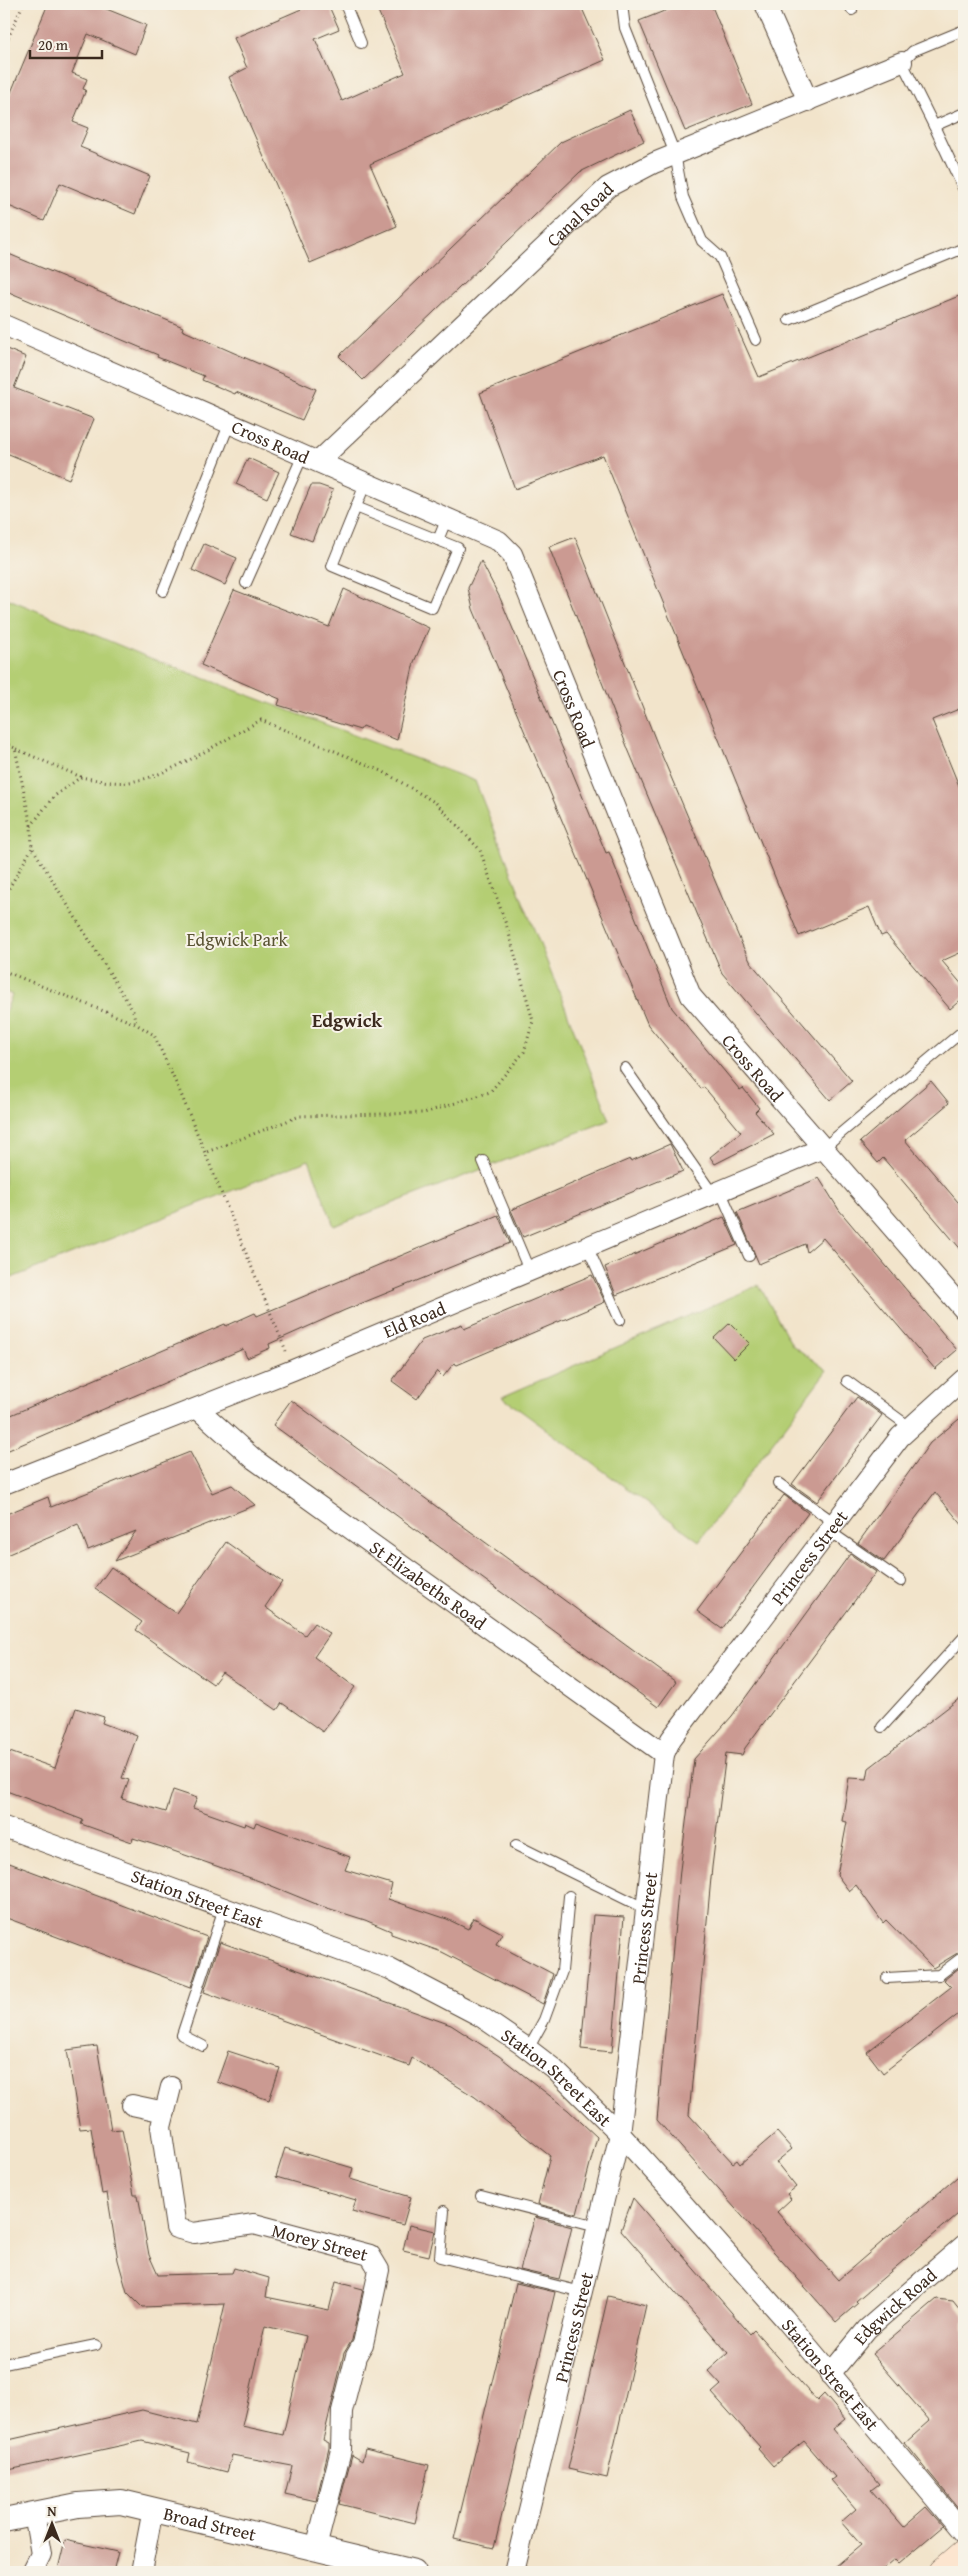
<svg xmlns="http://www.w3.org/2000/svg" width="968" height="2576" font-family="'Gentium Book Plus',serif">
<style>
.green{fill:#b4ce73;stroke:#787c48}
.building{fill:#cb9a92;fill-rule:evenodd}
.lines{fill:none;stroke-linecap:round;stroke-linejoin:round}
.service-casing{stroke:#564638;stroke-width:12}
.minor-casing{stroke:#564638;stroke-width:22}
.tertiary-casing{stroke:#564638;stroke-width:26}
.secondary-casing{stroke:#564638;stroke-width:29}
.path{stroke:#564638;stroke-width:3;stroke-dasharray:1 4;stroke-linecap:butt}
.service{stroke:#fff;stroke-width:10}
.minor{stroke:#fff;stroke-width:20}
.tertiary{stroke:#fff;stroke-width:24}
.secondary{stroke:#fce5cf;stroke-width:28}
.labels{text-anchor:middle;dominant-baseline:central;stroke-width:4;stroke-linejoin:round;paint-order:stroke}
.street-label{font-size:18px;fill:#3b2a1e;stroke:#f7f3e8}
.park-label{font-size:18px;fill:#595333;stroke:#f7f3e8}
.neighbourhood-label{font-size:19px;font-weight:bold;fill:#3b2a1e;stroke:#f7f3e8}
</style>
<rect width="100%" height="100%" fill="#f7f3e8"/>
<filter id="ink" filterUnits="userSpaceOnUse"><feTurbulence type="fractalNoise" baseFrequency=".02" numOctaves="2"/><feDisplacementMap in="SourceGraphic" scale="10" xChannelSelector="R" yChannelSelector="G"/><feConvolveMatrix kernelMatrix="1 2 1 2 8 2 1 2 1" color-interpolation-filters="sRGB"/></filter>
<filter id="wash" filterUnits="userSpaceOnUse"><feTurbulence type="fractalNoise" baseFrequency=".0096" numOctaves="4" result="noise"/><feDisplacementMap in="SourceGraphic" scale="20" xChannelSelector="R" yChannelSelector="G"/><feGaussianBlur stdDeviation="1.12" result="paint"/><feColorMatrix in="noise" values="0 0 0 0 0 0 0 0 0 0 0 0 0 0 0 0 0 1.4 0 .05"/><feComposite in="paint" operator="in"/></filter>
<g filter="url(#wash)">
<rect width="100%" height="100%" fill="#f2e4cb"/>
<g class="green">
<path d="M 4,597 L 145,656 L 475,781 L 610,1120 L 334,1226 L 309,1160 L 4,1281 L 4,1016 L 12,995 L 4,991 Z"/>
<path d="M 759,1285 L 792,1345 L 827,1370 L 699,1541 L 502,1397 Z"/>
</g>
<g id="blocks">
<g class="building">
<path d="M 48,4 L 94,4 L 146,25 L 135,54 L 88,34 L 72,73 L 87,79 L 83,89 L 86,90 L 73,122 L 88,128 L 80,147 L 150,176 L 135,214 L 60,183 L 44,221 L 4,204 L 4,109 Z"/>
<path d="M 313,4 L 328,4 L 339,29 L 315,39 L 342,101 L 405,73 L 375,4 L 580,4 L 605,60 L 370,164 L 397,226 L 310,263 L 229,77 L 247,68 L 234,38 Z"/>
<path d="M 682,4 L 711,4 L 752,104 L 685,131 L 639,21 Z"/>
<path d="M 630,110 L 644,141 L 580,172 L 363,380 L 339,356 L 561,142 Z"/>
<path d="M 4,252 L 183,327 L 182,330 L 316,389 L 302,420 L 236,392 L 235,394 L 202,380 L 204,376 L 157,357 L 158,355 L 4,290 Z"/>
<path d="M 722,294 L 759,377 L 964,294 L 964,707 L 932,720 L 964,798 L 964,951 L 942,961 L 964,987 L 964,997 L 950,1009 L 886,934 L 881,936 L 869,907 L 799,936 L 603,455 L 515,489 L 480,393 Z"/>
<path d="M 4,348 L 26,357 L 14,388 L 94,419 L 69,479 L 4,452 Z"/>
<path d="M 248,458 L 279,472 L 267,498 L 236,484 Z"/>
<path d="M 311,485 L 319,485 L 333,490 L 312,541 L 291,533 Z"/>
<path d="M 575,537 L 660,751 L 743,947 L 751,963 L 852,1081 L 830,1100 L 722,973 L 628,749 L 549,547 Z"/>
<path d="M 204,544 L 237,558 L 225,585 L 192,570 Z"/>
<path d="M 481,561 L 500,598 L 606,853 L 609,852 L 672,1008 L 740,1090 L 743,1088 L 759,1108 L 755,1112 L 774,1134 L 715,1164 L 710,1157 L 741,1132 L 704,1087 L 701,1089 L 648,1025 L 473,609 L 468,588 Z"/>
<path d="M 344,589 L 429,628 L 414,662 L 397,740 L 363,726 L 360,730 L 278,705 L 280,699 L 201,665 L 234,590 L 329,627 Z"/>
<path d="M 931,1081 L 949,1103 L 905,1140 L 964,1209 L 964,1253 L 883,1158 L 878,1163 L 860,1142 Z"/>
<path d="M 670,1144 L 683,1171 L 523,1237 L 511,1210 L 630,1159 L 631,1161 Z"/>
<path d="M 819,1178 L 839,1210 L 957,1350 L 935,1369 L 823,1238 L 807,1252 L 805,1244 L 759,1264 L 737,1212 Z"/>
<path d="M 498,1215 L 510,1243 L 345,1310 L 269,1344 L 270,1348 L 247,1358 L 243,1349 L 4,1452 L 4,1418 L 225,1324 L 226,1326 L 255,1313 L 257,1316 Z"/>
<path d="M 724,1217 L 737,1245 L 616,1295 L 605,1267 Z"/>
<path d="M 592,1275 L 605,1302 L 457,1365 L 454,1363 L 443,1377 L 437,1371 L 417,1399 L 392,1381 L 422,1340 L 462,1324 L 464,1329 Z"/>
<path d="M 730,1323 L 750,1343 L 734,1359 L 714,1338 Z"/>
<path d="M 857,1397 L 882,1415 L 817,1502 L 792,1484 Z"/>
<path d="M 291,1400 L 676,1682 L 658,1707 L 273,1425 Z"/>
<path d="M 964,1415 L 964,1527 L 935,1492 L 884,1561 L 858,1543 L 930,1443 Z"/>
<path d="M 190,1452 L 212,1493 L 232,1485 L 255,1505 L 115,1561 L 136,1531 L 88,1550 L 78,1524 L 4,1556 L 4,1515 L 48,1497 L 51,1507 Z"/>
<path d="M 784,1495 L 808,1513 L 722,1629 L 697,1611 Z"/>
<path d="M 226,1542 L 282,1582 L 265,1607 L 305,1635 L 314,1623 L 330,1634 L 314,1657 L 355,1687 L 323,1732 L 282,1703 L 277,1710 L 222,1672 L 213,1684 L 136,1630 L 142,1622 L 95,1589 L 111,1567 L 176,1613 Z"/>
<path d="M 850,1554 L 876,1572 L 745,1748 L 742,1755 L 726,1753 L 712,1867 L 689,2115 L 733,2163 L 737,2160 L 740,2164 L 777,2132 L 792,2149 L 776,2162 L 796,2187 L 787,2194 L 791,2199 L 777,2212 L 838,2280 L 964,2171 L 964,2209 L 856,2301 L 858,2303 L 836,2322 L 657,2120 L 680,1870 L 694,1759 L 732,1716 Z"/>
<path d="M 964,1695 L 964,1949 L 933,1968 L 886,1920 L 883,1923 L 856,1885 L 849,1891 L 837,1875 L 847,1822 L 842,1821 L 849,1778 L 867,1779 L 869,1768 Z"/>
<path d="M 76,1708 L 104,1717 L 102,1723 L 137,1736 L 122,1778 L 129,1780 L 122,1799 L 166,1812 L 173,1790 L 197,1798 L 193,1808 L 244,1826 L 245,1823 L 254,1827 L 256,1822 L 350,1857 L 345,1870 L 392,1884 L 388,1899 L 447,1919 L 468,1929 L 474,1918 L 502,1933 L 496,1944 L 553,1974 L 543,2004 L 442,1952 L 391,1934 L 391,1931 L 365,1920 L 321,1906 L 262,1882 L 165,1848 L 133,1838 L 132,1842 L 81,1824 L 83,1820 L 4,1790 L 4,1750 L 55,1768 Z"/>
<path d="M 4,1861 L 207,1937 L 191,1987 L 4,1917 Z"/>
<path d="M 593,1915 L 624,1917 L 612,2052 L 581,2049 Z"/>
<path d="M 220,1942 L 451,2025 L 499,2056 L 568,2110 L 597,2137 L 577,2214 L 538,2204 L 550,2156 L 475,2097 L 412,2058 L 409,2066 L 204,1992 Z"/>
<path d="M 964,1964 L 964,2010 L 883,2073 L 867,2052 L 951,1987 L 944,1980 Z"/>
<path d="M 97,2046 L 111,2130 L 122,2129 L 134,2195 L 138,2195 L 149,2255 L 158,2275 L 232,2273 L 234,2268 L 269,2278 L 266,2297 L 329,2310 L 336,2282 L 363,2289 L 352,2340 L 344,2353 L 323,2440 L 329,2443 L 329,2448 L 316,2501 L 285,2494 L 292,2466 L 232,2455 L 227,2472 L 188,2462 L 190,2453 L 142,2441 L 4,2471 L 4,2441 L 142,2410 L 197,2424 L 225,2304 L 142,2307 L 127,2292 L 118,2260 L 107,2193 L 102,2194 L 91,2128 L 80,2129 L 67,2050 ZM 265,2326 L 306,2336 L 283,2435 L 242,2426 Z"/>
<path d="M 228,2051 L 280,2068 L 269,2100 L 217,2082 Z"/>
<path d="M 285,2148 L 353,2168 L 350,2179 L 411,2197 L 403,2225 L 352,2211 L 356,2200 L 276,2177 Z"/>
<path d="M 633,2198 L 750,2334 L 754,2330 L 817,2401 L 824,2394 L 845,2419 L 833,2429 L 879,2484 L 871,2490 L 903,2527 L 926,2507 L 943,2526 L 899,2563 L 895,2559 L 880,2572 L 829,2572 L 861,2545 L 841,2522 L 856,2509 L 831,2480 L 835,2477 L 804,2441 L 773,2466 L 758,2449 L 760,2447 L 712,2393 L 721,2385 L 708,2371 L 728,2353 L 621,2230 Z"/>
<path d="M 535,2217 L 572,2227 L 559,2279 L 520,2270 Z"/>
<path d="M 409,2225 L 435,2231 L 429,2256 L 403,2250 Z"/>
<path d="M 516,2283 L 555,2292 L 494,2548 L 454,2539 Z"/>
<path d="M 608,2296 L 646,2305 L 607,2478 L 568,2469 Z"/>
<path d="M 937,2299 L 953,2301 L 964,2315 L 964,2515 L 905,2443 L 930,2421 L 872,2354 Z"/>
<path d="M 365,2449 L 429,2465 L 415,2523 L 339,2504 L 352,2455 L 362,2461 Z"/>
<path d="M 65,2540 L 118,2552 L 113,2572 L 72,2572 L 58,2569 Z"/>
</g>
</g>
</g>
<g filter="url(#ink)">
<use href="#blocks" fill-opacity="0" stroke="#564638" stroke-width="1"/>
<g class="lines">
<g class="service-casing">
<g id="service">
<path d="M 345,4 L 361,43"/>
<path d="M 622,4 L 625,28 L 675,154 L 683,197 L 702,241 L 720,257 L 756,340"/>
<path d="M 849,4 L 852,10"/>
<path d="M 964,30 L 913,51 L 902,62 L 934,126 L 964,113"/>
<path d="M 934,126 L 964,190"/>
<path d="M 789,320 L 964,248"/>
<path d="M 366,482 L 332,566 L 432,608 L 458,548 L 438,540 L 447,518"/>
<path d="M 356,507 L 438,540"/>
<path d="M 246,583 L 303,455"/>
<path d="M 163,591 L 230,422"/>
<path d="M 625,1068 L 712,1193"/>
<path d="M 823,1148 L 964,1030"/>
<path d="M 483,1161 L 529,1270"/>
<path d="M 720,1190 L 749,1256"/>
<path d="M 587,1246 L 620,1320"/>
<path d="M 847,1381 L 911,1428"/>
<path d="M 778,1483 L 835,1523"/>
<path d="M 829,1531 L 901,1581"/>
<path d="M 882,1727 L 964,1637"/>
<path d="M 516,1845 L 646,1909"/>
<path d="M 887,1978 L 939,1975 L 964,1956"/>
<path d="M 203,2046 L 182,2035 L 224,1908"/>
<path d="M 528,2049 L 544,2020 L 562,1971 L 569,1896"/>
<path d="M 481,2196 L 597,2226"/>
<path d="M 444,2211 L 440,2257 L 582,2292"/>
<path d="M 4,2364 L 96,2345"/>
</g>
</g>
<g class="minor-casing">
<g id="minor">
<path d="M 765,4 L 808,101"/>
<path id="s1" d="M 4,325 L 499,541 L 512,554 L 691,996 L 964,1310"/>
<path id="s2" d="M 319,461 L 608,187 L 654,163 L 902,62"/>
<path id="s3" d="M 198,1409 L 255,1460 L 664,1754"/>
<path id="s4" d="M 4,1484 L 293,1370 L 823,1148"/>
<path id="s5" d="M 4,1827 L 390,1969 L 480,2016 L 524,2046 L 554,2069 L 620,2134 L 670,2189 L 784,2318 L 964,2533"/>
<path id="s6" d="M 171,2087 L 161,2127 L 176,2228 L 194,2233 L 254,2224 L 370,2255 L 379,2270 L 363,2344 L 356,2356 L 342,2411 L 341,2450 L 316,2548"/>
<path d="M 132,2105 L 165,2112"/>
<path id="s7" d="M 830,2374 L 867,2329 L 964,2245"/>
<path d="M 32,2572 L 41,2554 L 34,2514"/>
<path d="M 141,2572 L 153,2509"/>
<path id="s8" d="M 514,2572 L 620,2134 L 664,1754 L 671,1739 L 900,1437 L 964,1379"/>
</g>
</g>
<g class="tertiary-casing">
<g id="tertiary">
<path id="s9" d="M 4,2520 L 78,2505 L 121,2502 L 414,2572"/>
</g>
</g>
<g class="secondary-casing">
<path id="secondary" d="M 943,2572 L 964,2554"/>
</g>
<g class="path">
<path d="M 4,47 L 23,4"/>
<path d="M 4,743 L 15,748 L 31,826 L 32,847 L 133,1011 L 136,1024"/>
<path d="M 16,749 L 81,777"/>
<path d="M 31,826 L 53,797 L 81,777 C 97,780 118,785 135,781 C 173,774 225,739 261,720 L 382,771 L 436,803 L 480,850 L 508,930 L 533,1021 L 524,1052 L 490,1092 L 424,1113 L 300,1116 L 204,1153"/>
<path d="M 4,897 L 32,848"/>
<path d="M 4,971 L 136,1024 L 154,1035 L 181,1094 L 286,1351"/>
</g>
<use href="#service" class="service"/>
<use href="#minor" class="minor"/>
<use href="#tertiary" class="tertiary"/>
<use href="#secondary" class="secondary"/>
</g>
</g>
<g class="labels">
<g class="street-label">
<text stroke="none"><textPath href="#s2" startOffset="359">Canal Road</textPath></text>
<text stroke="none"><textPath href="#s1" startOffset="291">Cross Road</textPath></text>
<text stroke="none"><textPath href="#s1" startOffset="725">Cross Road</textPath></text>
<text stroke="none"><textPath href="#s1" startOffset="1130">Cross Road</textPath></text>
<text stroke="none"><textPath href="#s4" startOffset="442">Eld Road</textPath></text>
<text stroke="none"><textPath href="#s8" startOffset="1078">Princess Street</textPath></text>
<text stroke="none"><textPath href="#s3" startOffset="290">St Elizabeths Road</textPath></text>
<text stroke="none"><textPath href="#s5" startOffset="206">Station Street East</textPath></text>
<text stroke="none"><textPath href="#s8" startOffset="658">Princess Street</textPath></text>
<text stroke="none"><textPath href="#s5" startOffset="611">Station Street East</textPath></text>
<text stroke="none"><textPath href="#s6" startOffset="291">Morey Street</textPath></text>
<text stroke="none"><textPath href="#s7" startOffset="94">Edgwick Road</textPath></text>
<text stroke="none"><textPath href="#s8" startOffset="252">Princess Street</textPath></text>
<text stroke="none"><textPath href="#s5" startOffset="1016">Station Street East</textPath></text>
<text stroke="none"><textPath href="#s9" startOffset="210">Broad Street</textPath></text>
</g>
<g class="park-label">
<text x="237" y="939">Edgwick Park</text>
</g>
<g class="neighbourhood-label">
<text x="347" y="1020">Edgwick</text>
</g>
</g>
<rect width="968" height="2576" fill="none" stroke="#f7f3e8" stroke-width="20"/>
<g transform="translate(52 2524)" stroke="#f7f3e8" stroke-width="4" paint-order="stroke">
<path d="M0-4L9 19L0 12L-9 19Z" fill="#3b2a1e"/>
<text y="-8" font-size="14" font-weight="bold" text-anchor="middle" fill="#3b2a1e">N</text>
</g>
<path d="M30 50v8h72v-8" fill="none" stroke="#3b2a1e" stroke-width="2.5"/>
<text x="38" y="50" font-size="15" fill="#3b2a1e" stroke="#f7f3e8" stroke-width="4" paint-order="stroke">20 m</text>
</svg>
